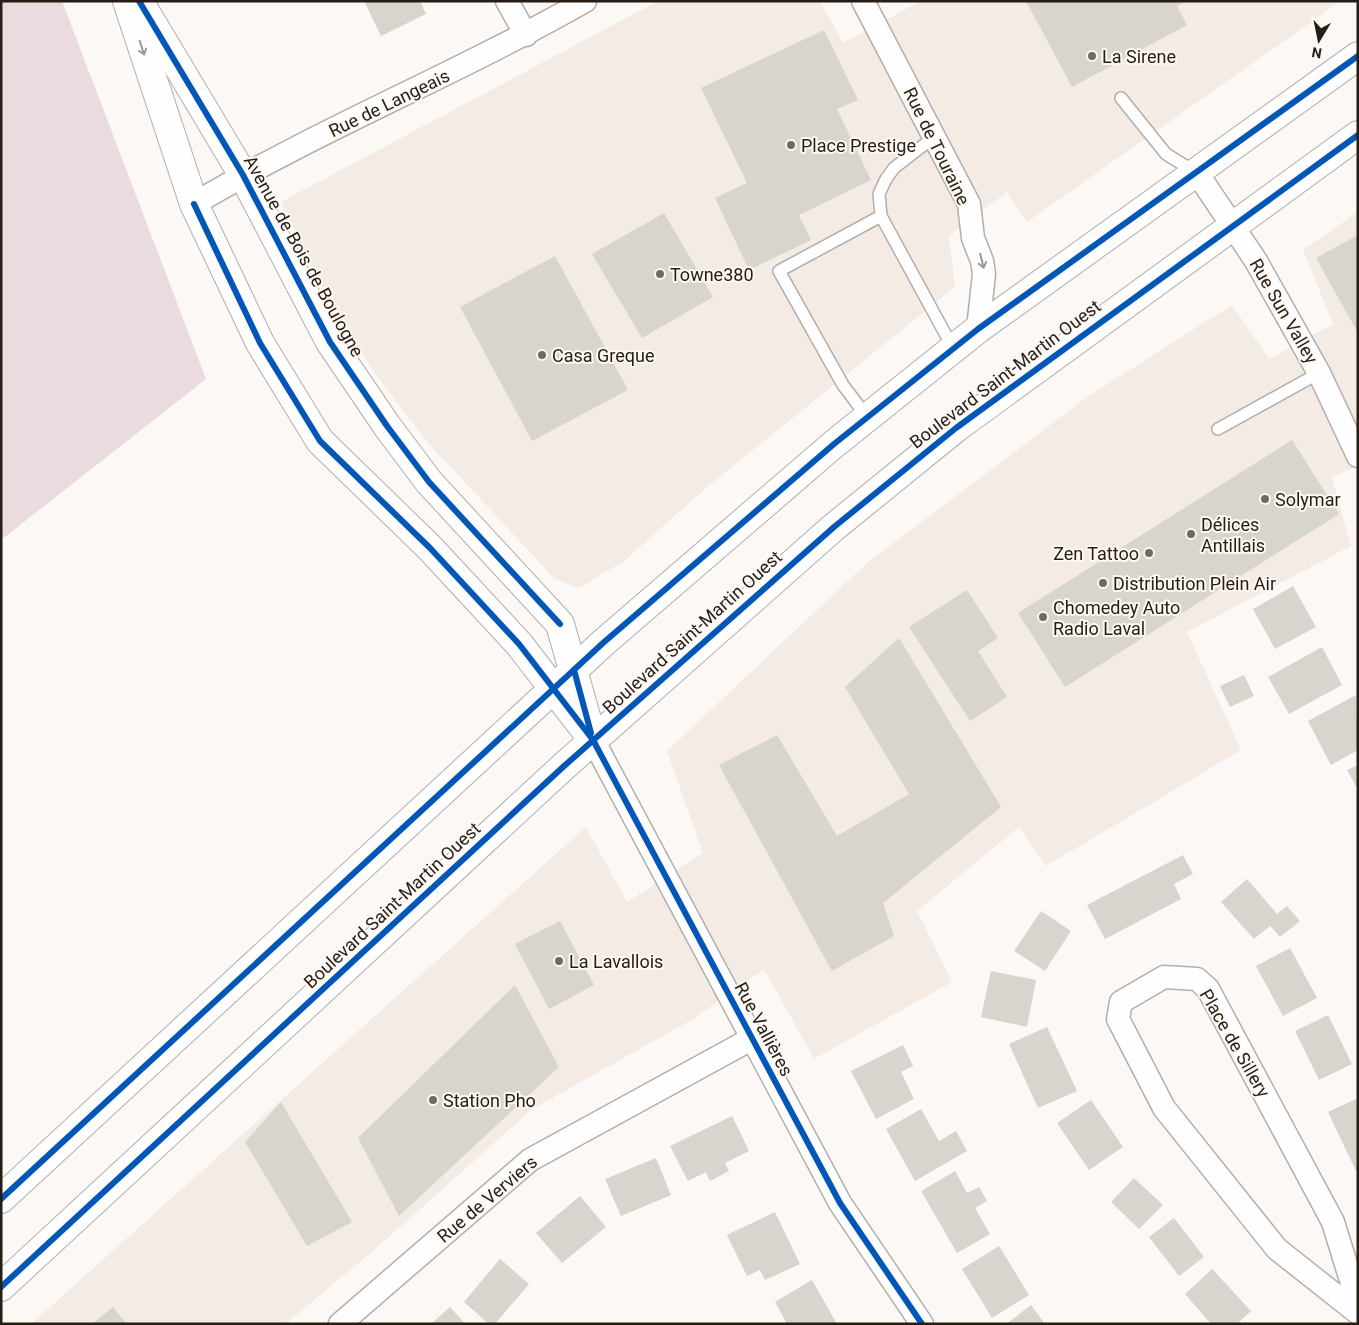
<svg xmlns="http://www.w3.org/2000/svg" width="1359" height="1325" font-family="Roboto,sans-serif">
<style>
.built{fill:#f3ebe4}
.green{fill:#eadbdf}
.building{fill:#d8d4ce}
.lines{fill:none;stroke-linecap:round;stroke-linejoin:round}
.service-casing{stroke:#b4aeaa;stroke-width:14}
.minor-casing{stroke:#b4aeaa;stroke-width:25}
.tertiary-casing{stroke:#b4aeaa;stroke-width:30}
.secondary-casing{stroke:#b4aeaa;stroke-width:30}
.service{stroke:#fefefe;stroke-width:11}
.minor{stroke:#fefefe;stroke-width:22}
.tertiary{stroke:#fefefe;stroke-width:28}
.secondary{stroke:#fefefe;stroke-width:28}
.cycleway-casing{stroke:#fdf8f4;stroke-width:9}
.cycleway{stroke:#0057b8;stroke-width:6}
.oneway{stroke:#9d9995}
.poi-dot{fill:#716a64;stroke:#fdf8f4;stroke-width:2}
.labels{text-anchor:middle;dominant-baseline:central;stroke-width:4;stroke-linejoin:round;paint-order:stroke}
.poi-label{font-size:18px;fill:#261d15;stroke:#fdf8f4;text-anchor:start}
.street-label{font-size:18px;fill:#261d15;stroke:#fdf8f4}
</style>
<rect width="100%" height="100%" fill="#fbf8f6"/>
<g class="built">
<path d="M 658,1 L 820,1 L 843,43 L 921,1 L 1341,1 L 1027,222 L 1007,192 L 949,236 L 955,287 L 707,487 L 624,561 L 579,588 L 555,579 L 430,445 L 373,371 L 316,276 L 281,202 Z"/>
<path d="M 1358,212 L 1358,466 L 1332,477 L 1351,546 L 1187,632 L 1241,750 L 1046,866 L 1019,827 L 917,911 L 952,982 L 814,1059 L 764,969 L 693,1019 L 531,1110 L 373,1251 L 285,1324 L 31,1324 L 586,827 L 627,902 L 703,853 L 667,751 L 866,564 L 1087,397 L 1232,305 L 1269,359 L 1333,324 L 1303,250 Z"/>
</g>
<path class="green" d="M 1,1 L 62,1 L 206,379 L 1,540 Z"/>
<g class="building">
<path d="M 364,1 L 420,1 L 426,14 L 381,36 Z"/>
<path d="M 1026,1 L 1186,1 L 1177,6 L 1187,25 L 1072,87 Z"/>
<path d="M 824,30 L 858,100 L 837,109 L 871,180 L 799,215 L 811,240 L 749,270 L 715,198 L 747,183 L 701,88 Z"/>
<path d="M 664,213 L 713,297 L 642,338 L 592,254 Z"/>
<path d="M 1358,235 L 1358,333 L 1316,258 Z"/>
<path d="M 555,256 L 628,390 L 532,441 L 460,307 Z"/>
<path d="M 1292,440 L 1339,514 L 1065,687 L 1018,613 Z"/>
<path d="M 1293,586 L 1316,627 L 1275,649 L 1253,609 Z"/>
<path d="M 967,590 L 998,638 L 978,651 L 1007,697 L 970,721 L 909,627 Z"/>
<path d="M 899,638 L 1001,807 L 883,903 L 894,936 L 832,971 L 719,765 L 777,735 L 837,836 L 909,794 L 845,687 Z"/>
<path d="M 1322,647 L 1342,685 L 1289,714 L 1268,677 Z"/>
<path d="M 1244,675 L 1254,696 L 1230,707 L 1220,686 Z"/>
<path d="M 1356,695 L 1358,750 L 1331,765 L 1308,721 Z"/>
<path d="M 1358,765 L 1358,790 L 1347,770 Z"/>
<path d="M 1183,855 L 1193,874 L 1174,884 L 1181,899 L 1105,939 L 1087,905 Z"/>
<path d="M 1247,879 L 1277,914 L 1287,906 L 1300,921 L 1280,937 L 1270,926 L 1254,939 L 1221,902 Z"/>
<path d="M 1041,911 L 1071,931 L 1045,971 L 1014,951 Z"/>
<path d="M 560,921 L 594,985 L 549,1009 L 515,944 Z"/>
<path d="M 1290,948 L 1317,998 L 1283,1016 L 1256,966 Z"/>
<path d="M 991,971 L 1036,980 L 1027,1027 L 981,1017 Z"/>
<path d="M 515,985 L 559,1067 L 399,1216 L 358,1138 Z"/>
<path d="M 1328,1015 L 1352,1064 L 1319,1080 L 1295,1031 Z"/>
<path d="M 1047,1027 L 1077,1091 L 1038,1108 L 1009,1044 Z"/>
<path d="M 903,1045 L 913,1066 L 901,1072 L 914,1099 L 876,1119 L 851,1071 Z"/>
<path d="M 1358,1098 L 1358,1170 L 1356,1171 L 1328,1112 Z"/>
<path d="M 1091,1100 L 1123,1147 L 1089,1170 L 1057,1123 Z"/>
<path d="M 281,1102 L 352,1222 L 307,1246 L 245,1142 Z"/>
<path d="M 921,1109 L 939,1141 L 956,1131 L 967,1151 L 915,1181 L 886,1129 Z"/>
<path d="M 732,1116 L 749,1151 L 725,1163 L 729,1171 L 710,1181 L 706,1172 L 688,1181 L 670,1146 Z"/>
<path d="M 656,1158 L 671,1195 L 621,1216 L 605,1179 Z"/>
<path d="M 955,1171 L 967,1193 L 979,1187 L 987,1201 L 975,1208 L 990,1234 L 957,1253 L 921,1191 Z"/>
<path d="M 1134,1178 L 1163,1205 L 1139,1229 L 1111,1202 Z"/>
<path d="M 580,1196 L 606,1227 L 562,1263 L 536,1233 Z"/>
<path d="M 775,1212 L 800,1264 L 765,1280 L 760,1270 L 747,1276 L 727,1235 Z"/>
<path d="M 1174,1218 L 1204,1257 L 1179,1276 L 1149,1237 Z"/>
<path d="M 999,1246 L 1029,1295 L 992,1318 L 962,1269 Z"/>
<path d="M 500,1259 L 529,1284 L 495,1324 L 489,1324 L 464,1302 Z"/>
<path d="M 1212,1269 L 1251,1311 L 1237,1324 L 1211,1324 L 1185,1294 Z"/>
<path d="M 812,1280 L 837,1324 L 787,1324 L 775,1302 Z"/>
<path d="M 1031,1305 L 1045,1324 L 1006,1324 Z"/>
<path d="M 113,1307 L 127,1324 L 92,1324 Z"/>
<path d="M 450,1307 L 465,1324 L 431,1324 Z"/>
</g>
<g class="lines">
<g class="service-casing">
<g id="service">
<path d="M 1121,98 L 1166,154 L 1195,172"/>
<path d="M 934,137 L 894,168 L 886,179 L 879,194 L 881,216 L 953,348"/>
<path d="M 867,417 L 843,385 L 779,271 L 881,216"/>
<path d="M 1218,429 L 1319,373"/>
</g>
</g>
<g class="minor-casing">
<g id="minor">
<path d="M 507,1 L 526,35"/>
<path d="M 863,1 L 969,204 L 973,238 L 982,261 L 984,274 L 978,329"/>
<path d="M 1197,173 L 1256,261 L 1319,373 L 1358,456"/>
<path d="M 194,204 C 320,129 457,74 585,1"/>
<path d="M 593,740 L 840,1203 L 922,1324"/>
<path d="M 1358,1303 L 1333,1222 L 1208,989 L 1197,979 L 1164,977 L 1121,1002 L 1118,1019 L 1164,1108 L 1277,1249 L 1358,1313"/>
<path d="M 340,1324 L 530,1160 L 753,1038"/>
</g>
</g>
<g class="tertiary-casing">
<g id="tertiary">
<path d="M 127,1 L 194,204 L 260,343 L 320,441 L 430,548 L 519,644 L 593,740"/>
<path d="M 139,1 L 243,175 L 330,342 L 387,426 L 429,482 L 560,624 L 589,727"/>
</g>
</g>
<g class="secondary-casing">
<g id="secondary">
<path d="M 1,1199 L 603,643 L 834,444 L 978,329 L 1358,56"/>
<path d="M 1,1287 L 563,767 L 834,527 L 956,428 L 1358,135"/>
</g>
</g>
<use href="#service" class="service"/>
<use href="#minor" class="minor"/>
<use href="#tertiary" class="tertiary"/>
<use href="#secondary" class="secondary"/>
<g class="cycleway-casing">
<g id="cycleway">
<path d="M 139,1 L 243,175 L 330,342 L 387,426 L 429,482 L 560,624"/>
<path d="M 194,204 L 260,343 L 320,441 L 430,548 L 519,644 L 593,740 L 840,1203 L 922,1324"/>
<path d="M 574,670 L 591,733"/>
<path d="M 1,1199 L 603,643 L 834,444 L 978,329 L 1358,56"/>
<path d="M 1,1287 L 563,767 L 834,527 L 956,428 L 1358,135"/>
</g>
</g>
<use href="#cycleway" class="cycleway"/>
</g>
<defs><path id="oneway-shaft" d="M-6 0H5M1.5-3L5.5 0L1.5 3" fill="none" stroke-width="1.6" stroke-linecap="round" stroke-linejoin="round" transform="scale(1.25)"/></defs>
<g class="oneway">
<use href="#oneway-shaft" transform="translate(142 48) rotate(72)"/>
<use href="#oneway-shaft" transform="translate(982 261) rotate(76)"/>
</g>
<g class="poi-dot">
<circle cx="1092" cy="56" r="5"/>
<circle cx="791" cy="145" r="5"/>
<circle cx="660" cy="274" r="5"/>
<circle cx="542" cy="355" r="5"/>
<circle cx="1265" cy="499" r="5"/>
<circle cx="1191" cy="534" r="5"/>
<circle cx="1149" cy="553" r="5"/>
<circle cx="1103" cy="583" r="5"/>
<circle cx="1043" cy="617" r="5"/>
<circle cx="559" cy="961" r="5"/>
<circle cx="433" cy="1100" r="5"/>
</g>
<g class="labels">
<g class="poi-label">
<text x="1102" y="56">La Sirene</text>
<text x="801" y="145">Place Prestige</text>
<text x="670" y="274">Towne380</text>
<text x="552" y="355">Casa Greque</text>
<text x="1275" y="499">Solymar</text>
<text x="1201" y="524">Délices<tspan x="1201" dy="21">Antillais</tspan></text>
<text x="1139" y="553" text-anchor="end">Zen Tattoo</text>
<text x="1113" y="583">Distribution Plein Air</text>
<text x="1053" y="607">Chomedey Auto<tspan x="1053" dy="21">Radio Laval</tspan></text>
<text x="569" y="961">La Lavallois</text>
<text x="443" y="1100">Station Pho</text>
</g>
<g class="street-label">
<text transform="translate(389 103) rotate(-26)">Rue de Langeais</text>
<text transform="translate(937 146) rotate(64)">Rue de Touraine</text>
<text transform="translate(304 256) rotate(61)">Avenue de Bois de Boulogne</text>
<text transform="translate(1284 311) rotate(60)">Rue Sun Valley</text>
<text transform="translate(1005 374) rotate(-37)">Boulevard Saint-Martin Ouest</text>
<text transform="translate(692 632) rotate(-42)">Boulevard Saint-Martin Ouest</text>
<text transform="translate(392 905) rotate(-43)">Boulevard Saint-Martin Ouest</text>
<text transform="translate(764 1029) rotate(62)">Rue Vallières</text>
<text transform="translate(1235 1043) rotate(60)">Place de Sillery</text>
<text transform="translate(487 1199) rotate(-40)">Rue de Verviers</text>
</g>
</g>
<rect width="1359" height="1325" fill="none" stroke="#261d15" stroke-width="5"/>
<g transform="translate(1319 40) rotate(190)" stroke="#fdf8f4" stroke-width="4" paint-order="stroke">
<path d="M0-4L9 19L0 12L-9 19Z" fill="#261d15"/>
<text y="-8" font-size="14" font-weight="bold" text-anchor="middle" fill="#261d15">N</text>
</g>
</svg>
